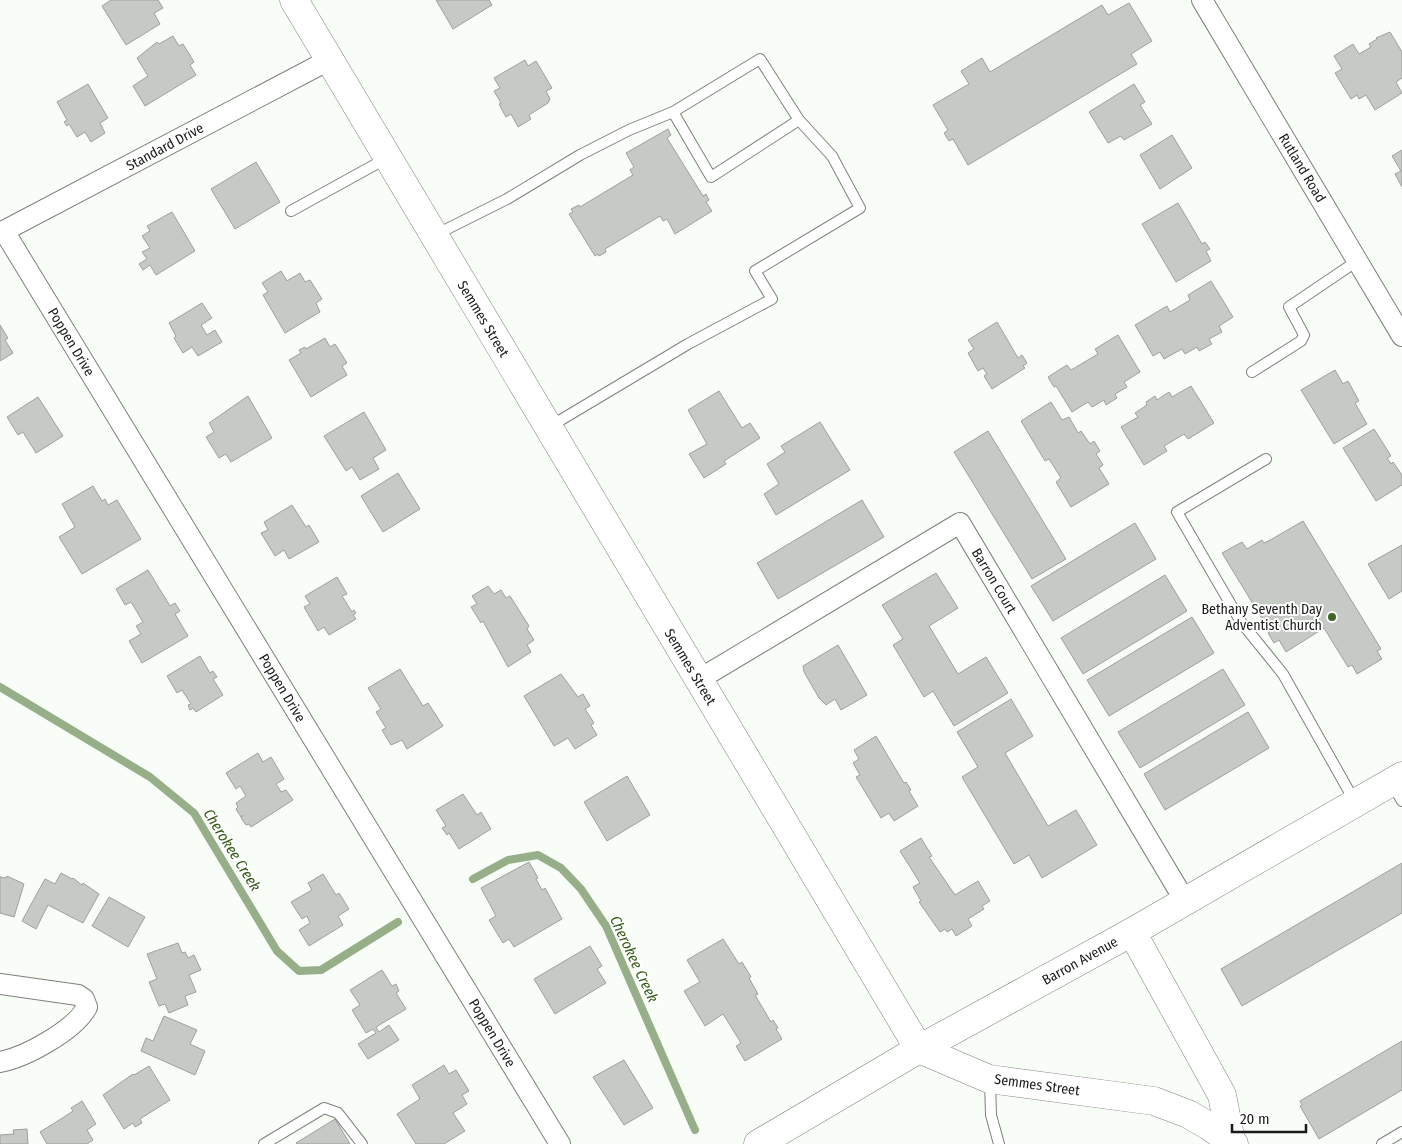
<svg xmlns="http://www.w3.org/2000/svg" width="1402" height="1144" font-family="'Fira Sans Condensed',sans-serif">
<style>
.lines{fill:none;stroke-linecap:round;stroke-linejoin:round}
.stream{stroke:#96af89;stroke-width:8}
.building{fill:#c6cac4;stroke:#9da09b}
.lane-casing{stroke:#7e817c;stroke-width:12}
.street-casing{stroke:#7e817c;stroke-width:22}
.secondary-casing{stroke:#7e817c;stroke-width:29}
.lane{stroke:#fff;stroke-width:10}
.street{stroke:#fff;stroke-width:20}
.secondary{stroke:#fff;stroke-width:28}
.poi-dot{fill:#3d6622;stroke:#fff;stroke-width:2}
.labels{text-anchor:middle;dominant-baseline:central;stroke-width:4;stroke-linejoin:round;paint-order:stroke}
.street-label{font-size:14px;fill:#191b19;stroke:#fff}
.poi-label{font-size:14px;fill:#191b19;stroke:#fff;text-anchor:end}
.water-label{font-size:15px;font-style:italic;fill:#345d16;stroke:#fff}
</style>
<rect width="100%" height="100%" fill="#f9fdf7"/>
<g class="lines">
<g class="stream">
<path d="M 0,687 L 150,777 L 194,813 L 277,951 L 299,971 L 321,970 L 398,922"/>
<path d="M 473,879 L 508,860 L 538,855 L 561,868 L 581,889 L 606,926 L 695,1130"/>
</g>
</g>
<g class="building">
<path d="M 111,0 L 158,0 L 163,8 L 154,13 L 160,24 L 126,45 L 102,6 Z"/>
<path d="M 436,0 L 489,0 L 492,5 L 453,29 Z"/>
<path d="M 1129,3 L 1152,41 L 1131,54 L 1137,64 L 968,165 L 953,139 L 949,141 L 944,133 L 948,130 L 933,105 L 969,84 L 961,71 L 982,58 L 990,72 L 1102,5 L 1108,15 Z"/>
<path d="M 1390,32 L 1402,52 L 1402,78 L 1396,82 L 1402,93 L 1375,110 L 1366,95 L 1359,99 L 1357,95 L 1351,99 L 1335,73 L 1342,69 L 1334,56 L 1353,44 L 1359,54 L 1371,47 L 1369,44 L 1377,39 L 1376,38 Z"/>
<path d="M 173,36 L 179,46 L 183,44 L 194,62 L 190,65 L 196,75 L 145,106 L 133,86 L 148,76 L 137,58 L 157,42 L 159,44 Z"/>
<path d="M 525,60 L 528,66 L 536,61 L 552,88 L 546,91 L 550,99 L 548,103 L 529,115 L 531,119 L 518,127 L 511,114 L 506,117 L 499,104 L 501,103 L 494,91 L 500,88 L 494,78 Z"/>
<path d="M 88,84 L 108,118 L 100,123 L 105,133 L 91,142 L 85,132 L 77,137 L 69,124 L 67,126 L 64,122 L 67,120 L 57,102 Z"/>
<path d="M 1134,84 L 1145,102 L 1140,105 L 1152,124 L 1124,140 L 1121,136 L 1108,143 L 1089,112 Z"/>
<path d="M 668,129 L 671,135 L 667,138 L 703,196 L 706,194 L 709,200 L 706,202 L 712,211 L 675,234 L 667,219 L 663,221 L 660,216 L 605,249 L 606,252 L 599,256 L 598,254 L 595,256 L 569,214 L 573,212 L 571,209 L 579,205 L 580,207 L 633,175 L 630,170 L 634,167 L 626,153 Z"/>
<path d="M 1172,135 L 1192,168 L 1160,189 L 1140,155 Z"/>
<path d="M 1402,150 L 1402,187 L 1395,174 L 1401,171 L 1392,156 Z"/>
<path d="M 256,162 L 280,202 L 235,229 L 211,189 Z"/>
<path d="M 1178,203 L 1202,244 L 1205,242 L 1210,249 L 1206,251 L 1211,261 L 1176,282 L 1142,224 Z"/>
<path d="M 172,212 L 195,251 L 156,275 L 150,265 L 143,270 L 139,264 L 147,259 L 142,252 L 150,248 L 142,236 L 150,231 L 147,226 Z"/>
<path d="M 281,271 L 287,281 L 300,273 L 305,282 L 310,280 L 322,299 L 316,303 L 320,312 L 285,333 L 263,295 L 268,292 L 262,283 Z"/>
<path d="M 1211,281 L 1233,317 L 1219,326 L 1222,332 L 1209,339 L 1212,344 L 1199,351 L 1197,347 L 1185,354 L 1182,349 L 1164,359 L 1160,352 L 1153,356 L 1135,325 L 1167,306 L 1170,312 L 1190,300 L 1188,295 Z"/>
<path d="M 202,303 L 212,318 L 201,325 L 207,335 L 215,330 L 222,342 L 198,356 L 192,347 L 183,353 L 174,338 L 176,336 L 169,323 Z"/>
<path d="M 997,322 L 1018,358 L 1022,355 L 1027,363 L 1023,366 L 1025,368 L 992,389 L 984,376 L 987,374 L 983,368 L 978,371 L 968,353 L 974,349 L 968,340 Z"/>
<path d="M 0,325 L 8,338 L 5,340 L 13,353 L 0,361 Z"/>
<path d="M 1118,335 L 1140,372 L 1124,382 L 1127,387 L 1115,394 L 1117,398 L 1106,405 L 1104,400 L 1092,407 L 1088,402 L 1072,412 L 1056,386 L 1054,387 L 1048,377 L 1067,365 L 1071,370 L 1098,354 L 1095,349 Z"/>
<path d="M 325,338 L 330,347 L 335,344 L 347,363 L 342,366 L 347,375 L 311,397 L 289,360 L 301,353 L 299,350 L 305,347 L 306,349 Z"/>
<path d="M 1335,370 L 1343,384 L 1348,381 L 1359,401 L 1355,403 L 1367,424 L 1334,444 L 1301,390 Z"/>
<path d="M 1191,386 L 1214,423 L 1188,439 L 1184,434 L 1164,446 L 1167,451 L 1144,465 L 1121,427 L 1138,417 L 1135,413 L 1147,405 L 1146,402 L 1155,396 L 1157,400 L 1169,392 L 1172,397 Z"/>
<path d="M 719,391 L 742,428 L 750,423 L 760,438 L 724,461 L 726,464 L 704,478 L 689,454 L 707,444 L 688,410 Z"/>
<path d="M 248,396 L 272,438 L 231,462 L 226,454 L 219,458 L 206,437 L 214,432 L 209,423 Z"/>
<path d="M 38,397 L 63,436 L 36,453 L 23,432 L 18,435 L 7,417 Z"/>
<path d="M 1051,402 L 1062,420 L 1069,417 L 1078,433 L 1081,431 L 1090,444 L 1094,441 L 1100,451 L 1096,454 L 1103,465 L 1099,468 L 1109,484 L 1071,507 L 1056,482 L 1061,478 L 1049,459 L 1045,461 L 1021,421 Z"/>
<path d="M 364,412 L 386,450 L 373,458 L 379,469 L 360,480 L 352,467 L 346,471 L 324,436 Z"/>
<path d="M 820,422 L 850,470 L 776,515 L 764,494 L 779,484 L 767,464 L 785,452 L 781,446 Z"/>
<path d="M 1374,429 L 1391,456 L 1387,458 L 1391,464 L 1393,462 L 1402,475 L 1402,485 L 1376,501 L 1343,448 Z"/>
<path d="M 988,431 L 1066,559 L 1032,579 L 954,452 Z"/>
<path d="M 398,473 L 420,509 L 383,532 L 361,496 Z"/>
<path d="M 93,486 L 102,501 L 105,499 L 108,505 L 117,500 L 141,539 L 82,574 L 59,537 L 75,527 L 62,504 Z"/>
<path d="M 862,500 L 884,537 L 778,599 L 757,563 Z"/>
<path d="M 292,505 L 306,527 L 309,525 L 319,542 L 289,559 L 284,550 L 275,556 L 261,533 L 268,530 L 264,522 Z"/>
<path d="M 1303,521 L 1381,649 L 1377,651 L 1382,659 L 1357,674 L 1352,665 L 1348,667 L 1324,628 L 1286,652 L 1279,640 L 1274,643 L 1268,633 L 1273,630 L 1267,620 L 1264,622 L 1222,553 L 1242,542 L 1247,549 L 1262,540 L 1264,543 L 1272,539 Z"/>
<path d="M 1135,523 L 1156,559 L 1053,621 L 1031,586 Z"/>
<path d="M 1402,545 L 1402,591 L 1389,599 L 1368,564 Z"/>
<path d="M 148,570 L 170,606 L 175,603 L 180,611 L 175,614 L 188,636 L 142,663 L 129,641 L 141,634 L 136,626 L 143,622 L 131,602 L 125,605 L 116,589 Z"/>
<path d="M 936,573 L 958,608 L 929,626 L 958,674 L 986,657 L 1008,693 L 954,726 L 933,691 L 924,697 L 893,645 L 903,639 L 882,605 Z"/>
<path d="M 1165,575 L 1187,611 L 1083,674 L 1061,638 Z"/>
<path d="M 337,577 L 347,594 L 342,596 L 352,612 L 354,610 L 356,613 L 353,615 L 356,619 L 329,635 L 324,627 L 318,631 L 304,607 L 310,604 L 305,596 Z"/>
<path d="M 488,586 L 494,594 L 501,590 L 506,598 L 510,596 L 529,626 L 527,629 L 534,640 L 527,645 L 531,652 L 508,667 L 483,621 L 481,623 L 471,607 L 477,604 L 472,596 Z"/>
<path d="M 1192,617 L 1214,653 L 1109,716 L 1087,680 Z"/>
<path d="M 838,645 L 867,695 L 841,710 L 835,699 L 826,705 L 819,698 L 804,672 L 803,666 Z"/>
<path d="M 200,656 L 210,673 L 213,671 L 217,677 L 213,679 L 223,695 L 196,712 L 193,708 L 190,710 L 188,705 L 191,704 L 182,690 L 177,693 L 167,676 Z"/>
<path d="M 400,669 L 423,706 L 428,703 L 443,726 L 407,749 L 402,740 L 391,745 L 382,730 L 386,728 L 376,712 L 381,709 L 368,688 Z"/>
<path d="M 1223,669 L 1245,705 L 1140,768 L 1118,732 Z"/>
<path d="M 561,674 L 578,697 L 583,694 L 590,706 L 585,709 L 594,723 L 591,725 L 597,735 L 575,749 L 568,738 L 554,746 L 524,696 Z"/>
<path d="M 1011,699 L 1033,736 L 1005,753 L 1048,826 L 1076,810 L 1097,845 L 1042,878 L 1029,855 L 1014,864 L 962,777 L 978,767 L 957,732 Z"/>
<path d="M 1248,712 L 1269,748 L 1165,810 L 1144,774 Z"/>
<path d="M 876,736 L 904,783 L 906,782 L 911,790 L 909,791 L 918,806 L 894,821 L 889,813 L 881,818 L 856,777 L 860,775 L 853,763 L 859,759 L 854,750 Z"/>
<path d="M 258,753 L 263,762 L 271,757 L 284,779 L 276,784 L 281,792 L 286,790 L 293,800 L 251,827 L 249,824 L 246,825 L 241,818 L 243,815 L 241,817 L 236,809 L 238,807 L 236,803 L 246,796 L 240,786 L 236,789 L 226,773 Z"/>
<path d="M 627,776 L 650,815 L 607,841 L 584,802 Z"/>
<path d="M 463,794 L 477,815 L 481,812 L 491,829 L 459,849 L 449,833 L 447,835 L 442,828 L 446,826 L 436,810 Z"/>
<path d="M 921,838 L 932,856 L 929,857 L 955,895 L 978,881 L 990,901 L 982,906 L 984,909 L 968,919 L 972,926 L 956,936 L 952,929 L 947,932 L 945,929 L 940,932 L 919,902 L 921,901 L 913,887 L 920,883 L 900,851 Z"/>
<path d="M 529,862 L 538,878 L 536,879 L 542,890 L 545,888 L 562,919 L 514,947 L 509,939 L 503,943 L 489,920 L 496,916 L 481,888 Z"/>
<path d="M 1402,863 L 1402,913 L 1242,1006 L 1221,969 Z"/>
<path d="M 61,873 L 72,879 L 73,878 L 82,885 L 83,883 L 99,894 L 83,923 L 48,905 L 36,929 L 22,921 L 45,879 L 55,884 Z"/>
<path d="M 323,874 L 336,895 L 339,893 L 349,909 L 338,916 L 343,925 L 309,946 L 299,930 L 310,923 L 307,916 L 302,919 L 291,902 L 312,890 L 308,883 Z"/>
<path d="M 7,876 L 24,884 L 14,917 L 0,913 L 0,877 L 6,878 Z"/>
<path d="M 109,897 L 145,917 L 128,947 L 92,926 Z"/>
<path d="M 723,939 L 739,964 L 742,962 L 751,977 L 749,978 L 758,994 L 755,995 L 771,1022 L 773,1020 L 778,1028 L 776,1029 L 782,1039 L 745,1061 L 736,1046 L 741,1043 L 723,1014 L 705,1026 L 684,991 L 700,982 L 687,960 Z"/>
<path d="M 178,943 L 182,953 L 185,952 L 188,958 L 194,955 L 201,970 L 189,975 L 196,992 L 185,996 L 188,1005 L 169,1013 L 165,1004 L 159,1006 L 149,982 L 157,979 L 147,954 Z"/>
<path d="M 590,946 L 602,966 L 597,969 L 606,983 L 555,1014 L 534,979 Z"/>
<path d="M 382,970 L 392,986 L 396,984 L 399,991 L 396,993 L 406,1009 L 376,1027 L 379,1032 L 389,1025 L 399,1040 L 368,1059 L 358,1044 L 376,1033 L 373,1029 L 366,1033 L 352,1010 L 360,1005 L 350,990 Z"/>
<path d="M 164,1016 L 197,1030 L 190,1044 L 205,1051 L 195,1075 L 141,1051 L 146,1038 L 153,1041 Z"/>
<path d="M 1402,1041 L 1402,1090 L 1319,1139 L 1300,1106 L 1302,1105 L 1300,1101 Z"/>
<path d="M 624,1060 L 653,1108 L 624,1125 L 593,1077 Z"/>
<path d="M 444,1065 L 449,1074 L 456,1070 L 469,1091 L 462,1095 L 467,1104 L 453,1113 L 465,1131 L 444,1144 L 416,1144 L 397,1114 L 420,1099 L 412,1085 Z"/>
<path d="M 149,1066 L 170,1100 L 140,1119 L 142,1123 L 135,1127 L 133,1123 L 124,1129 L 103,1095 L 133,1074 L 134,1075 Z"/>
<path d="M 82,1101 L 96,1124 L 87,1130 L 93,1140 L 87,1144 L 47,1144 L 40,1132 L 64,1117 L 73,1111 L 71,1108 Z"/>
<path d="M 335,1119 L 350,1144 L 297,1144 L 296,1143 Z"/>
<path d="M 27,1129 L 28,1144 L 0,1144 L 0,1135 L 14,1134 L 13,1130 Z"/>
</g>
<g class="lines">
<g class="lane-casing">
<g id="lane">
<path d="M 291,211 L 387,158"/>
<path d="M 435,235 L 507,199 L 580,155 L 629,130 L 673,112 L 760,59 L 799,120 L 711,177 L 673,112"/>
<path d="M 1252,372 L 1301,341 L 1304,335 L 1289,307 L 1357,261"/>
<path d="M 549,427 L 688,344 L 772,299 L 755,271 L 860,208 L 832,156 L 799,120"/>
<path d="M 1266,459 L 1177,512 L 1241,622 L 1283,674 L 1355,802"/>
<path d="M 1391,782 L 1402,801"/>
<path d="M 990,1081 L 991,1115 L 999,1144"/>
<path d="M 264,1144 L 324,1108 L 338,1113 L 362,1144"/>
<path d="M 1382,1144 L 1402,1132"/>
</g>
</g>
<g class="street-casing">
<g id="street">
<path d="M 1202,0 L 1402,336"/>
<path d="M 4,231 L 560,1144"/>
<path d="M 0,233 L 329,60"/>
<path d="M 698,680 L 960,523 L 1185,901"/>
<path d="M 0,984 L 78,995 L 84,999 L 87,1007 C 75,1030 26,1057 0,1062"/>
</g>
</g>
<g class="secondary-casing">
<g id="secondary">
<path d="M 294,0 L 919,1049 L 989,1079 L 1154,1101 L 1188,1114 L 1209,1126 L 1234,1144"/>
<path d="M 1132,932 L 1222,1095 L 1231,1141"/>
<path d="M 758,1144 L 919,1049 L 1132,932 L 1402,776"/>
</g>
</g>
<use href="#lane" class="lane"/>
<use href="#street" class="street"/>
<use href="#secondary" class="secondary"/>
</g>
<circle class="poi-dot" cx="1332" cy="617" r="5"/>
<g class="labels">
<g class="street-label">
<text transform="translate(165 147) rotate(-28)">Standard Drive</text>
<text transform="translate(1302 168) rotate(59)">Rutland Road</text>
<text transform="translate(483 319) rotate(59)">Semmes Street</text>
<text transform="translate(71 342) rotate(59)">Poppen Drive</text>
<text transform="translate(994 581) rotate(59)">Barron Court</text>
<text transform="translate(690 667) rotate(59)">Semmes Street</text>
<text transform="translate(282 688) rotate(59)">Poppen Drive</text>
<text transform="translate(1080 961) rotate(-29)">Barron Avenue</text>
<text transform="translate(492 1033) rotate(59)">Poppen Drive</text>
<text transform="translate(1037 1085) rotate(8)">Semmes Street</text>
</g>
<g class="poi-label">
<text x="1322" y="609">Bethany Seventh Day<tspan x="1322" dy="16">Adventist Church</tspan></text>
</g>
<g class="water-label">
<text transform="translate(232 850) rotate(58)">Cherokee Creek</text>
<text transform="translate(634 959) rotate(65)">Cherokee Creek</text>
</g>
</g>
<path d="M1232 1124v8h74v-8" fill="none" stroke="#191b19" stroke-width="2.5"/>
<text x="1240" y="1124" font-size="15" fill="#191b19" stroke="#ffffff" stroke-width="4" paint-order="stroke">20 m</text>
</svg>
